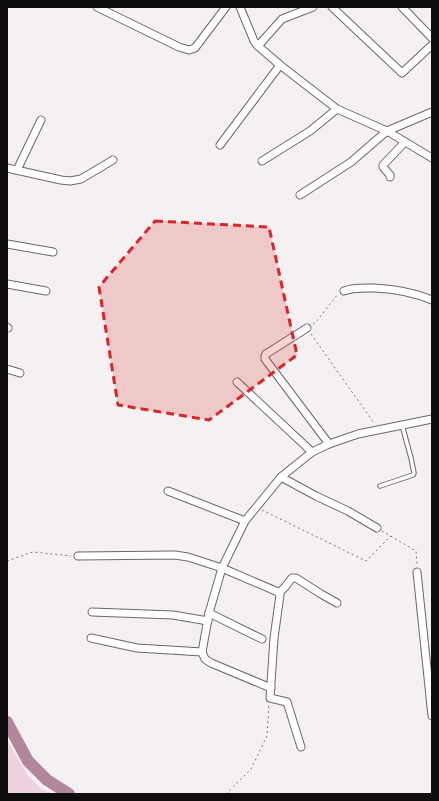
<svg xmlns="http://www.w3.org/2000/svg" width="439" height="801" font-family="'IBM Plex Serif',serif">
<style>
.green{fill:#eed2df}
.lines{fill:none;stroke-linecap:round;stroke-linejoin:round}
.river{stroke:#b2879c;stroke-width:12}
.service-casing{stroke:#6b6769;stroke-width:5.5}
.minor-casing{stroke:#6b6769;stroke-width:9}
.path{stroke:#7c787a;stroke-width:1;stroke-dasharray:2 3;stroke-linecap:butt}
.service{stroke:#fff;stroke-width:3.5}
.minor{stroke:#fff;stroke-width:7}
.marked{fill:#d62828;fill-opacity:0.2;stroke:#d62828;stroke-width:3;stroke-dasharray:8 5;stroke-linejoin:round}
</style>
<rect width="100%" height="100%" fill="#f5f0f2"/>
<path class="green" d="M 7,740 L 28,776 L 42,789 L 52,794 L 7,794 Z"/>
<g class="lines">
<path class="river" d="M 7,722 L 28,761 L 47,780 L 69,794"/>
<g class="service-casing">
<path id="service" d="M 380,486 L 413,475 L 414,473 L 411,458 L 402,425"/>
</g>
<g class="minor-casing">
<g id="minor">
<path d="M 97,7 L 179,47 L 189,50 L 195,48 L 226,7"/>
<path d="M 240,7 L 254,41 L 258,46 L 280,65 L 337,109 L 387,131 L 432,158"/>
<path d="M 332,7 L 402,73 L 432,45"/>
<path d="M 402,7 L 432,38"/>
<path d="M 258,46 L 282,19 L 313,7"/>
<path d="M 220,145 L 280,65"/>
<path d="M 262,161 L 310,131 L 337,109"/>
<path d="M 7,168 L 61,180 L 70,181 L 81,179 L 113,160"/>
<path d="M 17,170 L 41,120"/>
<path d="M 390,177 L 390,175 L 383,167 L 383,165 L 405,142"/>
<path d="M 300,195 L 351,162 L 387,131 L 432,112"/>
<path d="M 7,244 L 53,252"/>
<path d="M 7,284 L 46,291"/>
<path d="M 344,291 C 354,287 364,288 375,288 C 395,289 413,292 432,300"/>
<path d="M 7,327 L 8,328"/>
<path d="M 307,328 L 266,354 L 265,356 L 265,359 L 329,444"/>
<path d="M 7,369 L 20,373"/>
<path d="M 237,382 L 312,452"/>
<path d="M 281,477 L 316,496 L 348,511 L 377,528"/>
<path d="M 168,491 L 245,521"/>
<path d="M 78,556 L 175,555 L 188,557 L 222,568 L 278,592 L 280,595 L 274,638 L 270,698 L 287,702 L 301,747"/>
<path d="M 417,572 L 432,716"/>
<path d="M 279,593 L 285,587 L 292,578 L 296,578 L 321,594 L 337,603"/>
<path d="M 92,612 L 173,615 L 208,621"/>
<path d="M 209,613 L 262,639"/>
<path d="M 91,638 L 137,648 L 202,652"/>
<path d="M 271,688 L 211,663 L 205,659 L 202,652 L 209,613 L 222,568 L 245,521 L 281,477 L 312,452 L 329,444 L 358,434 L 432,419"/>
</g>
</g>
<g class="path">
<path d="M 313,324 L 316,322 L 338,294"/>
<path d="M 311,334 L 374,423"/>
<path d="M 262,510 L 366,561 L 391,536"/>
<path d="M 382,531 L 416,551 L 417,564"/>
<path d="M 7,561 L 33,552 L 71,556"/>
<path d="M 226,794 L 251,769 L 267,736 L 269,704"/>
</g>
<use href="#service" class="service"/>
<use href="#minor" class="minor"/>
</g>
<path class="marked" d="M 155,221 L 269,227 L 297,355 L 209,420 L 118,405 L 99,287 Z"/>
<rect width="439" height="801" fill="none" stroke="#0f0d0e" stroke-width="16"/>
</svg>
